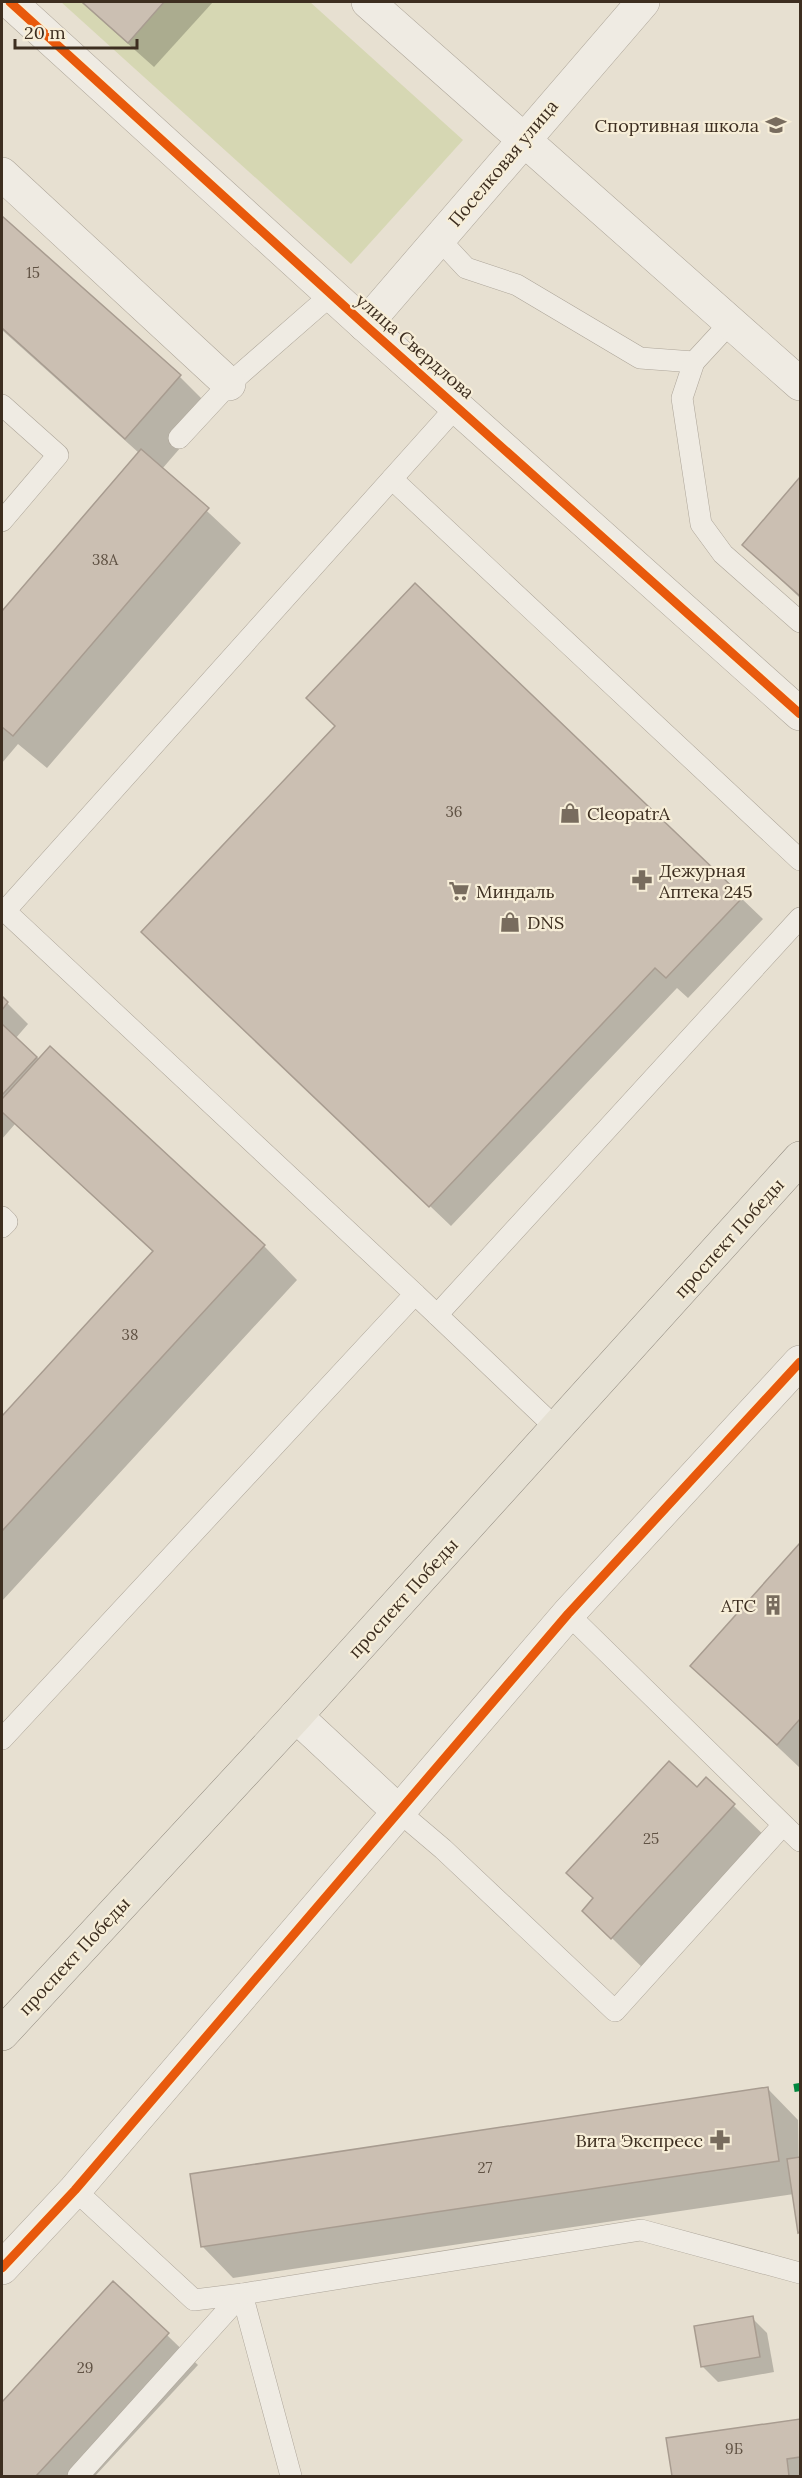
<svg xmlns="http://www.w3.org/2000/svg" width="802" height="2478" font-family="Lora,serif">
<style>
.green{fill:#d6d7b3}
.shadow{fill:#0003}
.building{fill:#cbbfb2;stroke:#a89c90;stroke-width:1.5}
.lines{fill:none;stroke-linecap:round;stroke-linejoin:round}
.service-casing{stroke:#ada599;stroke-width:22}
.minor-casing{stroke:#ada599;stroke-width:34}
.primary-casing{stroke:#928b80;stroke-width:34}
.service{stroke:#efebe3;stroke-width:21}
.minor{stroke:#efebe3;stroke-width:33}
.primary{stroke:#e6e1d4;stroke-width:33}
.quiet{stroke:#00873e;stroke-width:8;stroke-dasharray:15 8;stroke-linecap:butt}
.cycleway-casing{stroke:#f7eed8;stroke-width:13}
.cycleway{stroke:#e8590c;stroke-width:9}
.labels{text-anchor:middle;dominant-baseline:central;stroke-width:4.5;stroke-linejoin:round;paint-order:stroke}
.number-label{font-size:15px;fill:#605244}
.poi-label{font-size:18px;fill:#3d2e20;stroke:#f7eed8;text-anchor:start}
.street-label{font-size:18px;fill:#3d2e20;stroke:#f7eed8}
</style>
<rect width="100%" height="100%" fill="#e7e0d1"/>
<path class="green" d="M 61,2 L 310,2 L 463,140 L 351,264 Z"/>
<g class="shadow">
<path d="M 81,2 L 213,2 L 154,67 Z"/>
<path d="M 2,218 L 180,377 L 213,410 L 162,469 L 241,543 L 47,768 L 18,744 L 2,763 L 2,613 L 139,453 L 2,330 Z"/>
<path d="M 800,479 L 800,598 L 744,545 Z"/>
<path d="M 415,586 L 763,919 L 688,998 L 677,988 L 451,1226 L 164,953 L 337,727 Z"/>
<path d="M 2,998 L 28,1024 L 15,1039 L 264,1246 L 297,1280 L 2,1601 L 2,1418 L 154,1253 L 15,1124 L 2,1139 Z"/>
<path d="M 800,1545 L 800,1768 L 692,1666 Z"/>
<path d="M 706,1779 L 768,1839 L 647,1972 L 584,1911 Z"/>
<path d="M 768,2089 L 798,2120 L 800,2233 L 794,2194 L 233,2278 L 203,2247 Z"/>
<path d="M 113,2283 L 198,2365 L 95,2476 L 2,2476 L 2,2404 Z"/>
<path d="M 752,2318 L 767,2333 L 774,2372 L 718,2382 L 703,2367 Z"/>
<path d="M 800,2421 L 800,2476 L 673,2476 L 668,2439 Z"/>
</g>
<g class="building">
<path d="M 82,2 L 164,2 L 128,43 Z"/>
<path d="M 2,216 L 181,375 L 125,439 L 2,328 Z"/>
<path d="M 141,449 L 209,508 L 13,736 L 2,727 L 2,611 Z"/>
<path d="M 800,477 L 800,596 L 742,545 Z"/>
<path d="M 415,583 L 743,897 L 666,978 L 655,968 L 429,1207 L 141,932 L 335,726 L 306,698 Z"/>
<path d="M 2,996 L 8,1002 L 2,1010 Z"/>
<path d="M 2,1024 L 37,1057 L 2,1095 Z"/>
<path d="M 50,1046 L 265,1245 L 2,1531 L 2,1416 L 153,1251 L 2,1112 L 2,1099 Z"/>
<path d="M 800,1543 L 800,1719 L 777,1745 L 690,1666 Z"/>
<path d="M 669,1761 L 697,1787 L 706,1777 L 735,1804 L 611,1939 L 582,1911 L 593,1898 L 566,1873 Z"/>
<path d="M 768,2087 L 779,2161 L 201,2247 L 190,2174 Z"/>
<path d="M 800,2157 L 800,2232 L 798,2233 L 787,2159 Z"/>
<path d="M 113,2281 L 169,2333 L 36,2476 L 2,2476 L 2,2402 Z"/>
<path d="M 753,2316 L 760,2357 L 701,2367 L 694,2326 Z"/>
<path d="M 800,2419 L 800,2457 L 787,2459 L 789,2476 L 672,2476 L 666,2438 Z"/>
</g>
<g class="lines">
<g class="service-casing">
<g id="service">
<path d="M 439,239 L 466,268 L 517,285 L 640,358 L 694,362 L 730,323"/>
<path d="M 694,362 L 682,398 L 701,524 L 723,554 L 800,622"/>
<path d="M 2,405 L 58,455 L 2,521"/>
<path d="M 179,438 L 229,384 L 332,294"/>
<path d="M 392,479 L 800,860"/>
<path d="M 2,1217 L 7,1222 L 2,1227"/>
<path d="M 415,1294 L 556,1428"/>
<path d="M 437,1315 L 800,918"/>
<path d="M 568,1614 L 800,1841"/>
<path d="M 2,1739 L 415,1294 L 5,911 L 458,405"/>
<path d="M 397,1810 L 443,1849 L 615,2011 L 783,1825"/>
<path d="M 75,2190 L 194,2300 L 242,2294 L 291,2476"/>
<path d="M 78,2476 L 242,2294 L 641,2230 L 800,2273"/>
</g>
</g>
<g class="minor-casing">
<g id="minor">
<path d="M 10,2 L 365,325 L 800,714"/>
<path d="M 368,2 L 800,384"/>
<path d="M 2,174 L 229,384"/>
<path d="M 365,325 L 643,2"/>
<path d="M 296,1716 L 397,1810"/>
<path d="M 2,2268 L 75,2190 L 568,1614 L 800,1362"/>
</g>
</g>
<g class="primary-casing">
<path id="primary" d="M 2,2034 L 296,1716 L 800,1158"/>
</g>
<use href="#service" class="service"/>
<use href="#minor" class="minor"/>
<use href="#primary" class="primary"/>
<path class="quiet" d="M 794,2088 L 800,2087"/>
<g class="cycleway-casing">
<g id="cycleway">
<path d="M 10,2 L 365,325 L 800,714"/>
<path d="M 2,2268 L 75,2190 L 568,1614 L 800,1362"/>
</g>
</g>
<use href="#cycleway" class="cycleway"/>
</g>
<defs>
<g id="school-bare" transform="scale(1.62)"><path d="M0-5L7-2L0 1L-7-2ZM-4 1L0 2.5L4 1V4Q0 6-4 4Z" fill="#786c5e" stroke="#f7eed8" stroke-width="2.5" paint-order="stroke"/></g>
<g id="shop-bare" transform="scale(1.62)"><path d="M-5-2.5h2.3a2.7 3.5 0 0 1 5.4 0H5L5.5 6h-11ZM-1.5-2.5h3a1.5 2.3 0 0 0-3 0Z" fill="#786c5e" stroke="#f7eed8" stroke-width="2.5" paint-order="stroke"/></g>
<g id="pharmacy-bare" transform="scale(1.62)"><path d="M-2-6h4v4h4v4h-4v4h-4v-4h-4v-4h4Z" fill="#786c5e" stroke="#f7eed8" stroke-width="2.5" paint-order="stroke"/></g>
<g id="supermarket-bare" transform="scale(1.62)"><path d="M-6-5.5h2.5l.6 2H6L4.5 2H-2.5L-4.4-4H-6ZM-1.5 3.2a1.3 1.3 0 1 0 .1 0ZM3 3.2a1.3 1.3 0 1 0 .1 0Z" fill="#786c5e" stroke="#f7eed8" stroke-width="2.5" paint-order="stroke"/></g>
<g id="building-bare" transform="scale(1.62)"><path d="M-4-6H4V6H1V3H-1V6H-4ZM-2.5-4.3h1.7v1.8h-1.7ZM.8-4.3h1.7v1.8H.8ZM-2.5-1h1.7V.8h-1.7ZM.8-1h1.7V.8H.8Z" fill="#786c5e" stroke="#f7eed8" stroke-width="2.5" paint-order="stroke"/></g>
</defs>
<g fill-rule="evenodd">
<use href="#school-bare" x="776" y="125"/>
<use href="#shop-bare" x="570" y="813"/>
<use href="#pharmacy-bare" x="642" y="880"/>
<use href="#supermarket-bare" x="459" y="891"/>
<use href="#shop-bare" x="510" y="922"/>
<use href="#building-bare" x="773" y="1605"/>
<use href="#pharmacy-bare" x="720" y="2140"/>
</g>
<g class="labels">
<g class="number-label">
<text x="33" y="272">15</text>
<text x="105" y="559">38А</text>
<text x="454" y="811">36</text>
<text x="130" y="1334">38</text>
<text x="651" y="1838">25</text>
<text x="485" y="2167">27</text>
<text x="85" y="2367">29</text>
<text x="734" y="2448">9Б</text>
</g>
<g class="poi-label">
<text x="759" y="125" text-anchor="end">Спортивная школа</text>
<text x="587" y="813">CleopatrA</text>
<text x="659" y="870">Дежурная<tspan x="659" dy="21">Аптека 245</tspan></text>
<text x="476" y="891">Миндаль</text>
<text x="527" y="922">DNS</text>
<text x="756" y="1605" text-anchor="end">АТС</text>
<text x="703" y="2140" text-anchor="end">Вита Экспресс</text>
</g>
<g class="street-label">
<text transform="translate(503 163) rotate(-50)">Поселковая улица</text>
<text transform="translate(415 346) rotate(41)">улица Свердлова</text>
<text transform="translate(729 1238) rotate(-48)">проспект Победы</text>
<text transform="translate(403 1598) rotate(-48)">проспект Победы</text>
<text transform="translate(74 1956) rotate(-47)">проспект Победы</text>
</g>
</g>
<rect width="802" height="2478" fill="none" stroke="#3d2e20" stroke-width="6"/>
<path d="M15 39v9h122v-9" fill="none" stroke="#3d2e20" stroke-width="3"/>
<text x="24" y="39" font-size="18" fill="#3d2e20" stroke="#f7eed8" stroke-width="4.5" paint-order="stroke">20 m</text>
</svg>
